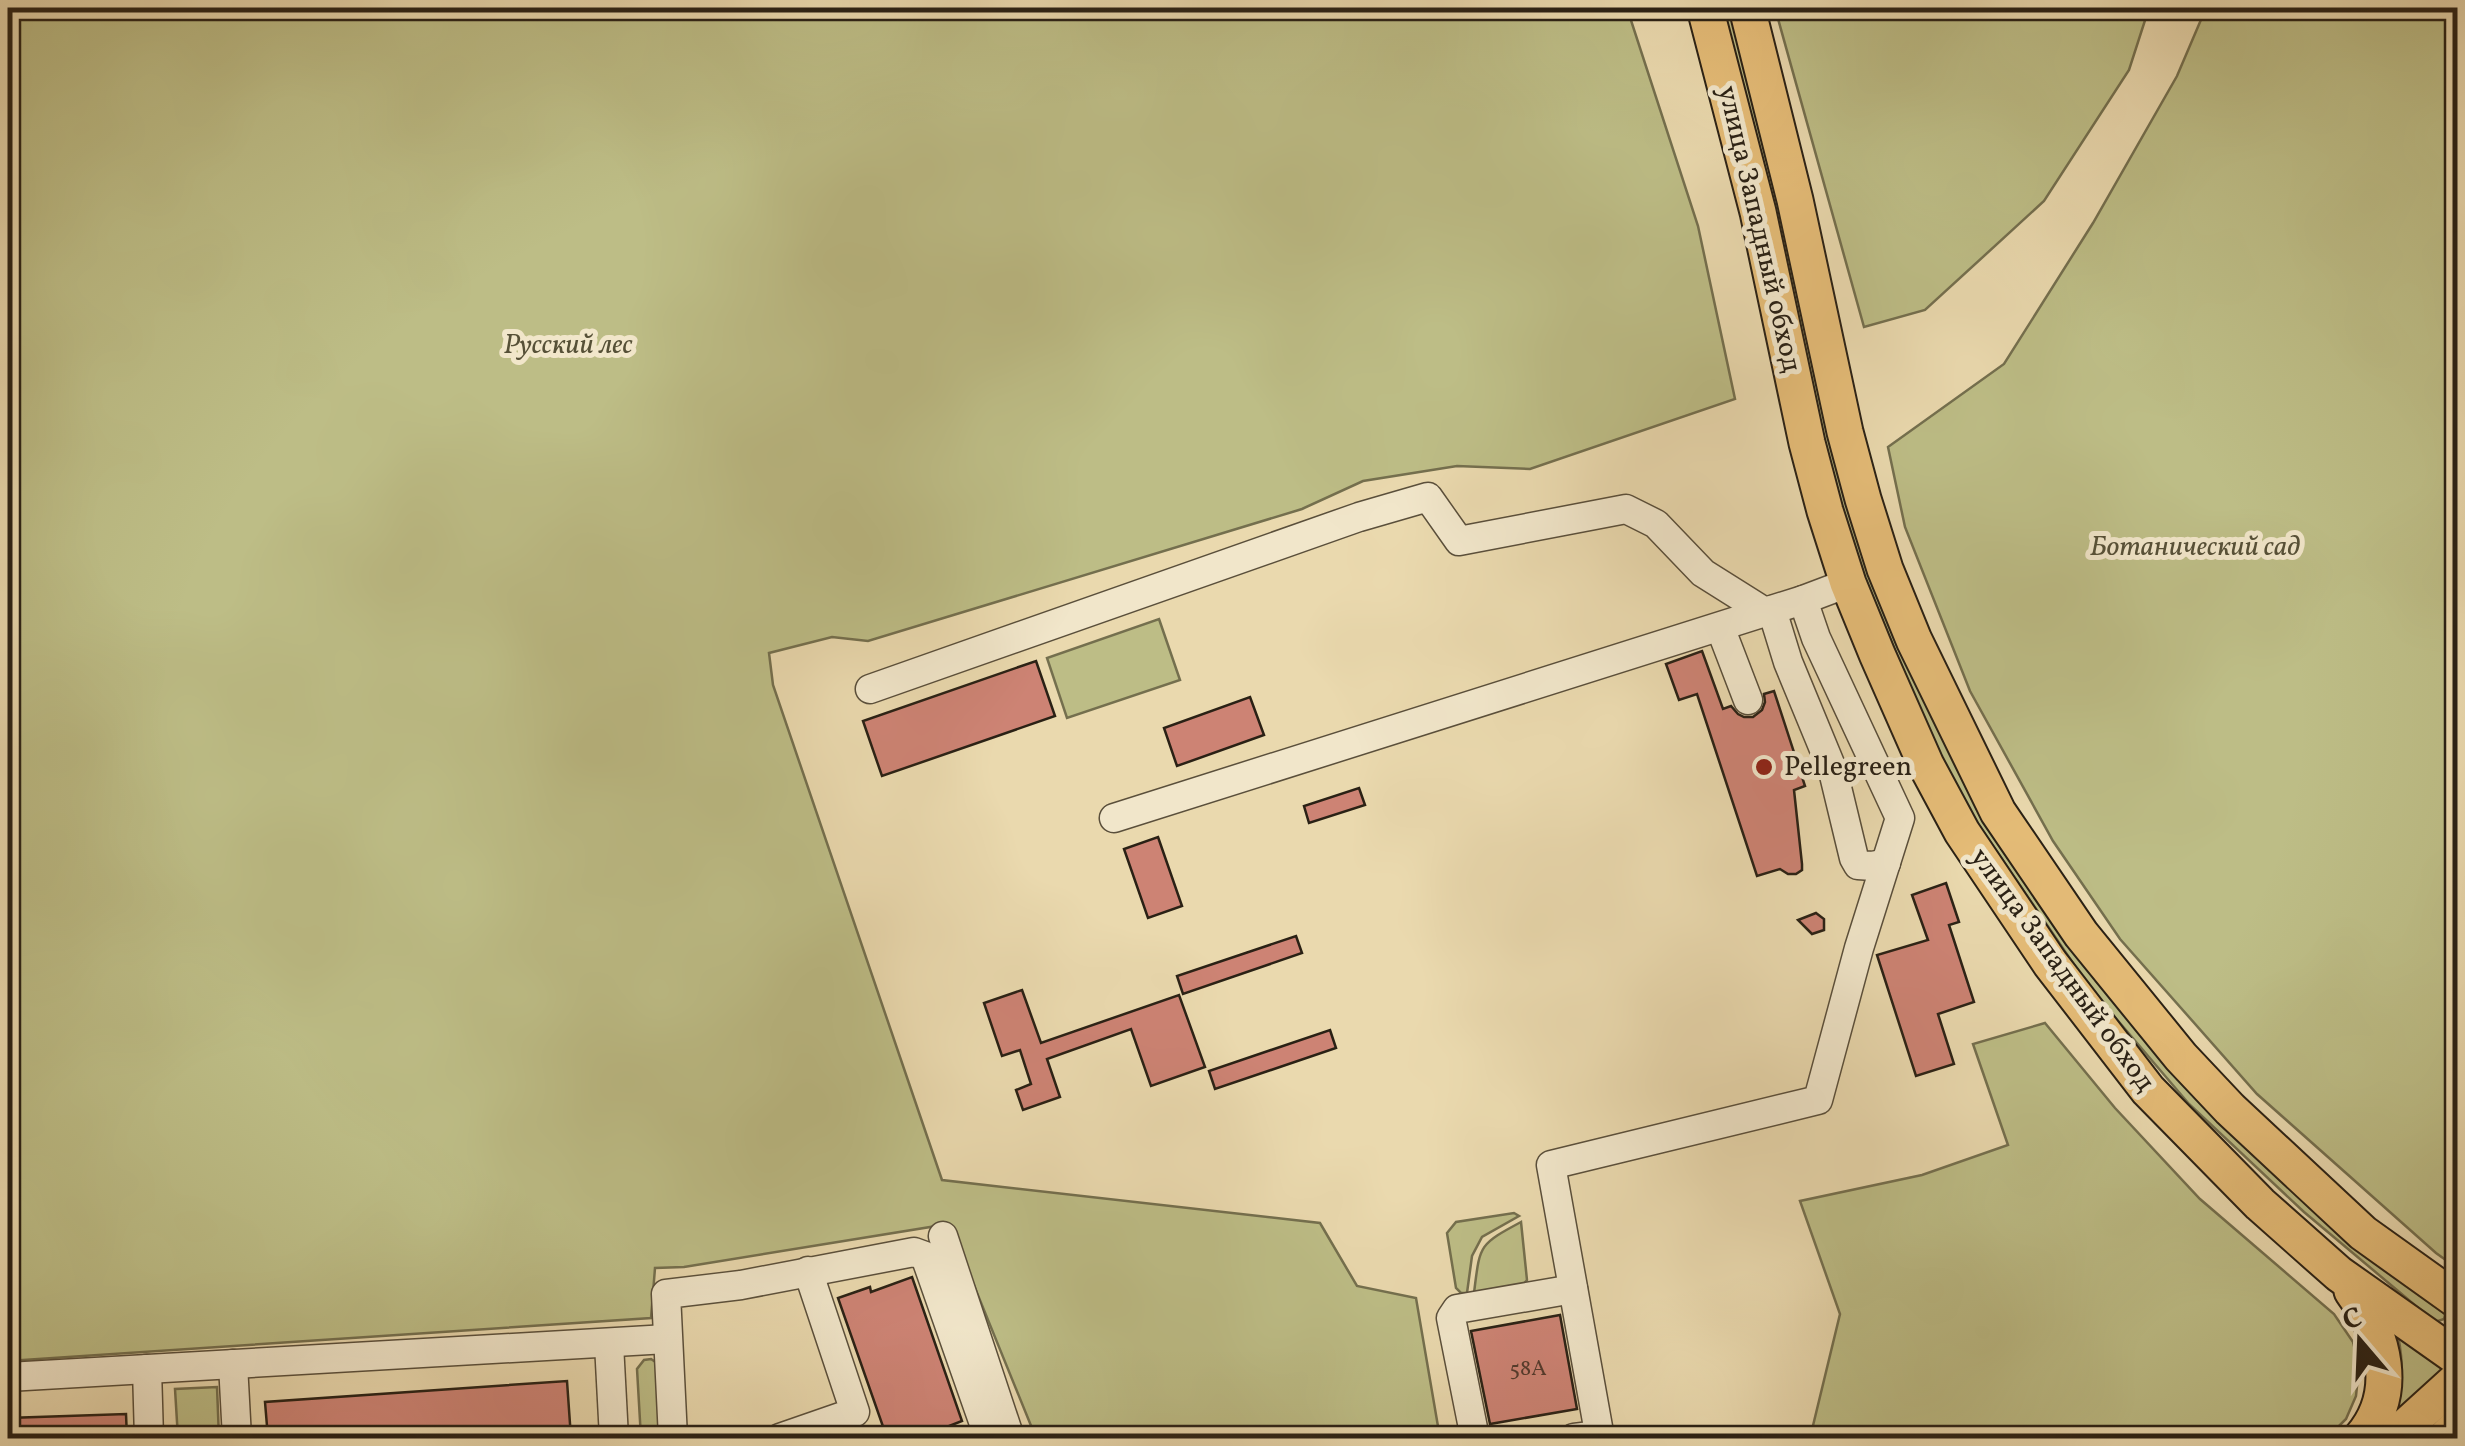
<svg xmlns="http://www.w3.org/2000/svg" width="2465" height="1446" font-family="Vollkorn,serif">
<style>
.green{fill:#bdbd86;stroke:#746f4e;stroke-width:2.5}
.building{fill:#cd8374;stroke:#2a2115;stroke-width:2.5}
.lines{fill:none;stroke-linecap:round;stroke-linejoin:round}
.minor-casing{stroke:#5a4f3b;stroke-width:31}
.major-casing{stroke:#2a2115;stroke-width:39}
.minor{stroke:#f1e6ca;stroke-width:28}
.major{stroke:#e5bc77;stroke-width:35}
.poi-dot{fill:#8f2418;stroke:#f1e6ca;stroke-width:4}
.labels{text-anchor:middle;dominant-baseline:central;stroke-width:10;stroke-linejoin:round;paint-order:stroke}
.number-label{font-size:22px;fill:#533a2d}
.street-label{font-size:28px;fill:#2a2115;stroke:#f1e6ca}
.park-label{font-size:28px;font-style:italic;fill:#565037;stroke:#f1e6ca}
.poi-label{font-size:28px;fill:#2a2115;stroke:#f1e6ca;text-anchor:start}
</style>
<rect width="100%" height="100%" fill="#ead9ae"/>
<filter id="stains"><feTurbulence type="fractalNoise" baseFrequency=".002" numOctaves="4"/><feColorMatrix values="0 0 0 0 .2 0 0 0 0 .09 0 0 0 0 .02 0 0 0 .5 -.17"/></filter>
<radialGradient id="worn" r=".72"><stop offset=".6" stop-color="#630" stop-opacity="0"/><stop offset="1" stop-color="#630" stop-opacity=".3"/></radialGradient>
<g class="green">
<path d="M 8,8 L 1627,8 L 1698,226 L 1735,399 L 1530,469 L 1457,466 L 1363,481 L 1302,509 L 868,641 L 832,637 L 769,653 L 773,685 L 942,1180 L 1320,1223 L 1357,1286 L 1416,1298 L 1440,1438 L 1036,1438 L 949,1224 L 684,1267 L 655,1268 L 651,1318 L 8,1361 Z"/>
<path d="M 1723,8 L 1734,8 L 1811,326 L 2006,849 L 2096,981 L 2197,1095 L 2414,1291 L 2446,1314 L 2444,1319 L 2435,1322 L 2304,1212 L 2189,1104 L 2090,988 L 1976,821 L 1940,756 L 1863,575 L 1841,506 L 1823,437 L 1773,205 Z"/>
<path d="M 1775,8 L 2149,8 L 2129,70 L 2044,201 L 1925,310 L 1864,327 Z"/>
<path d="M 2206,8 L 2457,8 L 2457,1268 L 2436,1253 L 2257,1094 L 2120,939 L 2053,841 L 1970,691 L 1905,527 L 1888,447 L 2004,364 L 2093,223 L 2177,76 Z"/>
<path d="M 1159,619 L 1180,680 L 1067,718 L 1047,658 Z"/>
<path d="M 2045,1023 L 2115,1108 L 2200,1199 L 2334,1314 L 2353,1342 L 2359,1367 L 2356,1396 L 2346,1419 L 2327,1438 L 1810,1438 L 1840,1314 L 1800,1201 L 1922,1175 L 2008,1145 L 1973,1044 Z"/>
<path d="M 1514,1213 L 1519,1216 L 1482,1237 L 1472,1256 L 1467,1293 L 1461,1293 L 1456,1288 L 1447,1233 L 1456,1222 Z"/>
<path d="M 1521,1222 L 1527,1280 L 1523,1285 L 1474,1293 C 1480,1245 1478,1245 1521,1222 Z"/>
<path d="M 2398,1336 L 2452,1369 L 2394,1416 C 2403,1388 2404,1364 2398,1336 Z"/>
<path d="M 651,1359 L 657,1363 L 663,1438 L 641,1438 L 637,1369 L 644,1360 Z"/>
<path d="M 217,1387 L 219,1438 L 178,1438 L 175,1389 Z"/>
</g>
<g class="building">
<path d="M 1702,651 L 1723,709 L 1731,706 L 1738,714 L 1744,717 L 1753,717 L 1762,710 L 1765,702 L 1764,694 L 1774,691 L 1805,786 L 1794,790 L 1802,864 L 1802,870 L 1796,874 L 1788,874 L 1780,869 L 1757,876 L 1697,694 L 1679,700 L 1666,664 Z"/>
<path d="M 1036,661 L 1055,716 L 882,776 L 863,721 Z"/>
<path d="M 1250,697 L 1264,735 L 1177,766 L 1164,728 Z"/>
<path d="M 1359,788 L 1365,805 L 1309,823 L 1304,806 Z"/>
<path d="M 1158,837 L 1182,906 L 1148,918 L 1124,849 Z"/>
<path d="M 1946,883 L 1959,922 L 1949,925 L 1974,1002 L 1938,1014 L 1954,1064 L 1916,1076 L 1877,955 L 1928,940 L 1912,895 Z"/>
<path d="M 1816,913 L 1824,919 L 1824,930 L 1812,934 L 1798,920 Z"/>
<path d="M 1296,936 L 1302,953 L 1183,994 L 1177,976 Z"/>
<path d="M 1022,990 L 1041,1043 L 1179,995 L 1205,1067 L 1151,1086 L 1131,1029 L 1047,1059 L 1060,1097 L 1023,1110 L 1016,1090 L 1031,1084 L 1020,1050 L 1002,1056 L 984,1003 Z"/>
<path d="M 1330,1030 L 1336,1048 L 1215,1089 L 1209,1071 Z"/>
<path d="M 912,1277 L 962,1421 L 949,1426 L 953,1438 L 887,1438 L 838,1298 L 870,1287 L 871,1292 Z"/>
<path d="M 1560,1315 L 1577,1409 L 1490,1424 L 1471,1331 Z"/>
<path d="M 567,1381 L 571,1438 L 516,1438 L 516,1436 L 474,1438 L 268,1438 L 265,1402 Z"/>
<path d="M 126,1414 L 127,1438 L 8,1438 L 8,1418 Z"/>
</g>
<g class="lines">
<g class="minor-casing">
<g id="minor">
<path d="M 1772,610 L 1788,662 L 1833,771 L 1854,858 L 1858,865 L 1873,866 L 1886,863"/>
<path d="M 1720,627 L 1748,700"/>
<path d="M 870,689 L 1359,517 L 1428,497 L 1459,541 L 1626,509 L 1656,524 L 1703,573 L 1765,612"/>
<path d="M 1114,818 L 1803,600"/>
<path d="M 943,1236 L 1010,1438"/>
<path d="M 609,1344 L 614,1438"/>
<path d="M 233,1364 L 237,1438"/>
<path d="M 147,1369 L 149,1438"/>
<path d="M 8,1377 L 667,1339"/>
<path d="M 673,1438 L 666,1294 L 741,1285 L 914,1252 L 925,1256 L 989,1438"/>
<path d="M 780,1438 L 855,1412 L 808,1271"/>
<path d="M 1475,1438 L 1451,1318 L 1457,1309 L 1573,1289"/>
<path d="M 1574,1438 L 1599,1435"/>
<path d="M 1600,1438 L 1551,1165 L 1818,1100 L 1859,948 L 1900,818 L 1816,638 L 1803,600 L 1848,583"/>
</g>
</g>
<g class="major-casing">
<g id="major">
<path d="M 1705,8 L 1758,212 L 1807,443 L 1825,511 L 1848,583 L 1877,654 L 1926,765 L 1962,832 L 2050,963 L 2148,1090 L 2260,1204 L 2339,1274 L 2458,1358"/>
<path d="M 1747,8 L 1795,200 L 1845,432 L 1863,499 L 1885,569 L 1914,640 L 1998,812 L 2081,934 L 2181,1057 L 2230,1109 L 2363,1233 L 2458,1301"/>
<path d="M 2352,1291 C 2384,1335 2400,1393 2361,1438"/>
<path d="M 2393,1438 L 2458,1379"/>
<path d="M 2445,1438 L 2458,1425"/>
</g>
</g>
<use href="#minor" class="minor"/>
<use href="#major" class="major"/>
</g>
<circle class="poi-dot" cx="1764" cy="767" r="10"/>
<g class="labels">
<g class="number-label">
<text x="1528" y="1369">58А</text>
</g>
<g class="street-label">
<text transform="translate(1759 229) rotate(77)">улица Западный обход</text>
<text transform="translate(2062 970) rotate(54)">улица Западный обход</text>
</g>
<g class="park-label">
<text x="568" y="345">Русский лес</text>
<text x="2195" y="547">Ботанический сад</text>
</g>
<g class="poi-label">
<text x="1784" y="767">Pellegreen</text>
</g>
</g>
<rect width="2465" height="1446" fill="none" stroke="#ead9ae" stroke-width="40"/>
<rect x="10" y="10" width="2445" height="1426" fill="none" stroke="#2a2115" stroke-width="5"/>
<rect x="20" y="20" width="2425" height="1406" fill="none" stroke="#2a2115" stroke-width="2.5"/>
<g transform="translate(2360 1341) rotate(341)" stroke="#f1e6ca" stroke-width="8" paint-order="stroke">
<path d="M0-8L18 38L0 25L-18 38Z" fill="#2a2115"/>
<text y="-15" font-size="28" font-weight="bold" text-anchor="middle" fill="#2a2115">С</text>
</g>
<rect width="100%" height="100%" filter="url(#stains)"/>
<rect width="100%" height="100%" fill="url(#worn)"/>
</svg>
